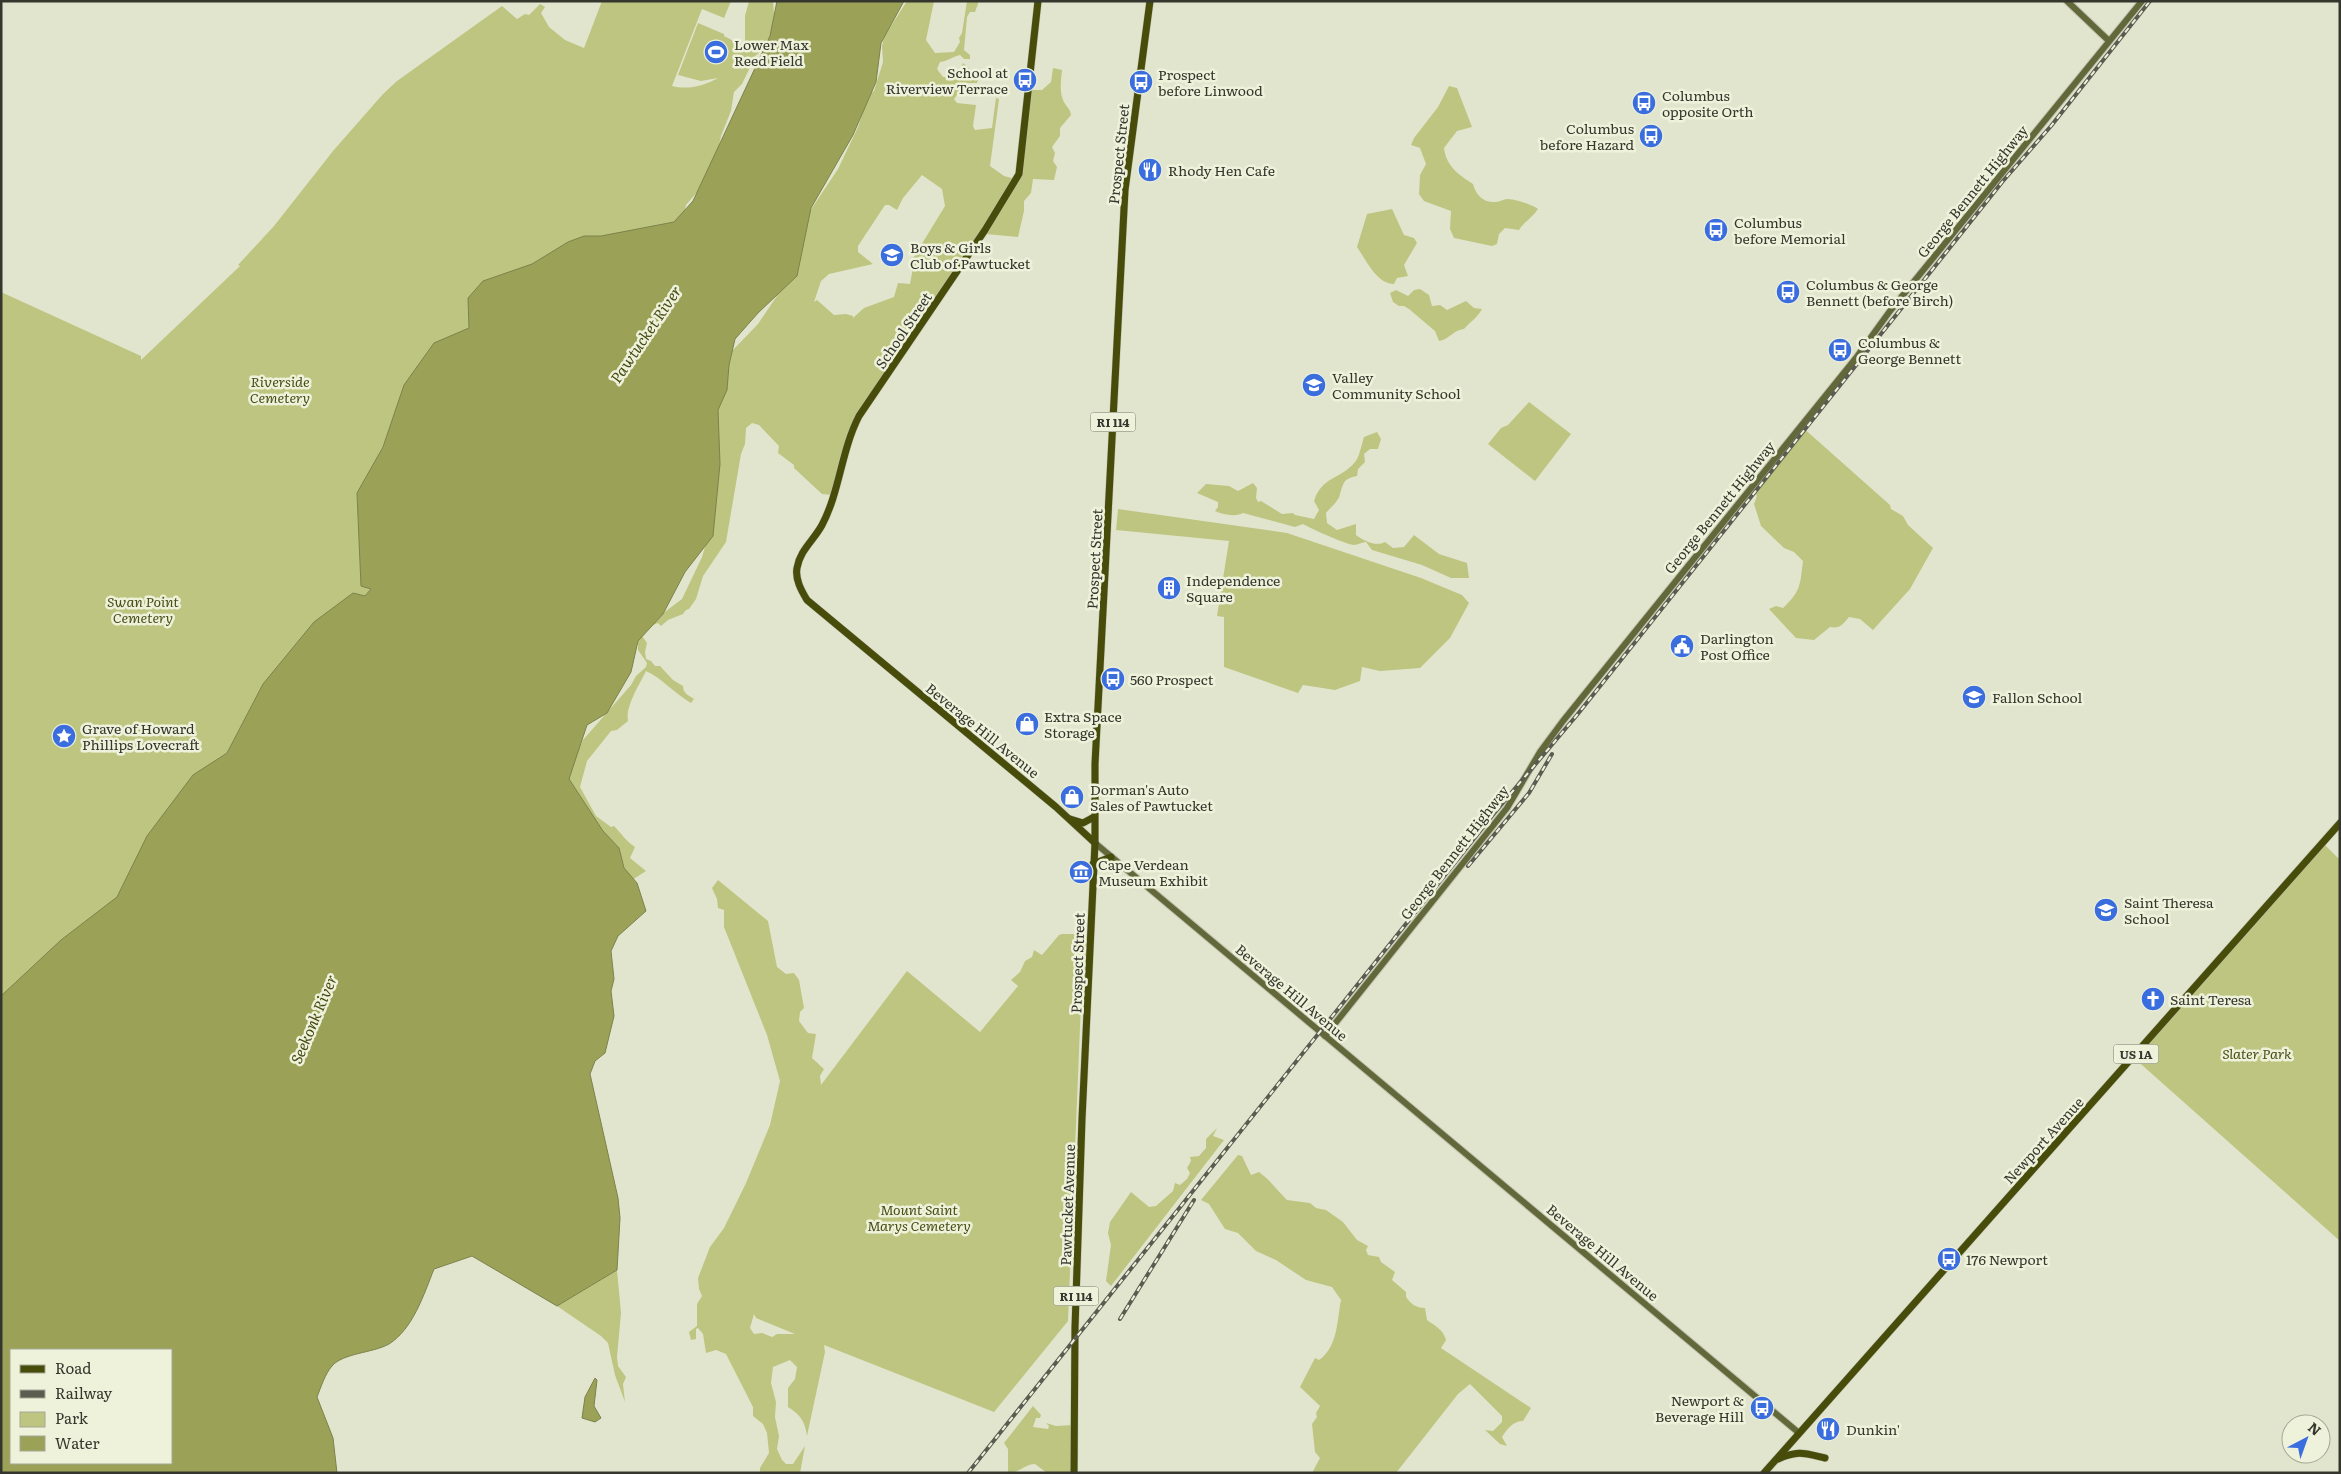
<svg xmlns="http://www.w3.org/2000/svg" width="2341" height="1474" font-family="Literata,serif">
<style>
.green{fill:#bec580;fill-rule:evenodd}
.water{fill:#9ba258;stroke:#7c824b;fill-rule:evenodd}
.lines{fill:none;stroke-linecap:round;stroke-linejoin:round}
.secondary-casing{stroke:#bfc2ae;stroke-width:8}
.primary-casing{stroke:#bfc2ae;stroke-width:8}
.secondary{stroke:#63683a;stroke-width:6}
.primary{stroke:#474c0b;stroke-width:7}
.rail-casing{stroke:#5a5c50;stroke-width:4}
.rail{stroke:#eff2db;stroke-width:2;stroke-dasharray:5.5;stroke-linecap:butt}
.labels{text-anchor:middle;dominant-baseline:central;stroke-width:5;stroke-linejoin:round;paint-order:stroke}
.shield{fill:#eff2db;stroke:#6d6e61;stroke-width:1}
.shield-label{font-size:12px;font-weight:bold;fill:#35362d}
.poi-label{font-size:14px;fill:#35362d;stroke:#eff2db;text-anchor:start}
.street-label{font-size:14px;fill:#35362d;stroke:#eff2db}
.park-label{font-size:14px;font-style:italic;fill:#494e16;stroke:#eff2db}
.water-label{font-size:15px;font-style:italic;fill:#464a12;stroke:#eff2db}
</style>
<rect width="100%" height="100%" fill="#e2e5ce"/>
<g class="green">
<path d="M 602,1 L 731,1 L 724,18 L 702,9 L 672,86 C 688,90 704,86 718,78 L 701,81 L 678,75 L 698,23 L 724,34 L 724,36 L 745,47 L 745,16 L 749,1 L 773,1 L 775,28 L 768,47 L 756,55 L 742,84 L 734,92 L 731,111 L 721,136 L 717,154 L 698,191 L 686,205 L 684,214 L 677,222 L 660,225 L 469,328 L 385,442 L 357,496 L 358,512 L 372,588 L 369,593 L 255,700 L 227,753 L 220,757 L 116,899 L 1,999 L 1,292 L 141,356 L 141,360 L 240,266 L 238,265 L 274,226 L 333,151 L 383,94 L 397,81 L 502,6 L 517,19 L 525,14 L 529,15 L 540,4 L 545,7 L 541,13 L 549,27 L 565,40 L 584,48 Z"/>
<path d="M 907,1 L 934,1 L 926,40 L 935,53 L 954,52 L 960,42 L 959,38 L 962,33 L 967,1 L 979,1 L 975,12 L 970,12 L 967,17 L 964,50 L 970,55 L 970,59 L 964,59 L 960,55 C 952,57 948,61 940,62 L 937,69 L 943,77 L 962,77 L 968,70 L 961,67 L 963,63 L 979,77 L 977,83 L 966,83 L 954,99 L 957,103 L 976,105 L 973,126 L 975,130 L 992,128 L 996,98 L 999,99 L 990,166 L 1004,176 L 1016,179 L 1028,90 L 1042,90 L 1051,82 L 1053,68 L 1062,70 C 1061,80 1059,93 1064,102 C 1067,108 1070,108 1071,115 L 1060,128 L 1060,136 L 1052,147 L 1055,153 L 1053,161 L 1057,167 L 1054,180 L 1033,179 L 1031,193 L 1024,201 L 1024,211 L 1018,237 L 986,234 L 852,430 L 833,495 L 822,494 L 794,468 L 794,465 L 778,453 L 779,446 L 759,425 L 752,423 L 746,428 L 745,444 L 741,454 L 726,542 L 703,576 L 696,599 L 689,609 L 686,610 L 683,614 L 668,620 L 661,626 L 658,623 L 648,627 L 642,636 L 647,643 L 645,652 L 646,659 L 651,661 L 655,666 L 660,666 L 673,680 L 683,686 C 683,693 688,695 694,699 L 691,703 C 675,694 663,679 646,671 C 640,684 625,706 628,721 L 617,730 L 611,731 L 587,761 L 580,787 L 596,816 L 611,827 L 614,826 C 622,834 625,840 635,847 L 630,858 L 646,871 L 629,882 L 565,793 L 571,783 L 565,779 L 583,740 L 631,685 L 636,676 L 646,667 L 647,663 L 638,650 L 638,639 L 646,626 L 682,599 L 702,557 L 709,533 L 716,415 L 727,365 L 732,351 L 758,324 L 787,281 L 808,214 L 838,169 L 858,127 L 869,94 L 874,91 L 883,62 L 882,46 L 884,37 ZM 922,175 L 942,189 L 945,206 L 912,260 L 911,264 L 913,268 L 910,284 L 898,283 L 894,297 L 864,308 L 853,318 L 853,316 L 846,314 L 834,315 L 817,300 L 814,302 L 821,281 L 829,274 L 873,264 L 858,252 L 858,246 L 885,205 L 889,205 L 897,210 L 903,198 Z"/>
<path d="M 1449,86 L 1457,88 L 1472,127 L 1457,131 L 1444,148 C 1446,166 1459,175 1473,184 C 1476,195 1483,203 1496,202 C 1500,202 1503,199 1508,199 C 1518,200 1530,204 1538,209 C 1532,218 1525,221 1519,230 L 1505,228 L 1499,234 L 1497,244 L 1492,246 L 1454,238 L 1450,229 L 1451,211 L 1424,201 L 1419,194 L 1420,175 L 1426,164 L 1420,148 L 1411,145 L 1414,138 L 1438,107 Z"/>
<path d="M 1392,209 L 1404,235 L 1414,238 L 1417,243 L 1404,265 L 1408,276 L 1397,278 L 1394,284 C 1377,284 1366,260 1357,247 L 1367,214 Z"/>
<path d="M 1420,289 L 1429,295 L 1432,306 L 1440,305 L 1447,310 L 1466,301 L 1474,308 L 1482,309 C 1478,317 1470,322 1464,329 C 1453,330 1450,339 1439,341 L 1435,331 L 1409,309 L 1404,306 L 1399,306 L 1393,302 L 1390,293 L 1396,290 L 1408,296 L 1414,290 Z"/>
<path d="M 1529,402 L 1571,434 L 1535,481 L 1488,444 L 1501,428 L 1508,425 Z"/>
<path d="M 1801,426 L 1890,505 L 1891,509 L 1903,516 L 1908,525 L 1933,548 L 1910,589 L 1873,630 L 1860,619 L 1849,617 C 1843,624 1840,629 1830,627 L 1814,640 L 1796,638 L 1769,609 L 1776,606 L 1783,608 C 1801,591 1800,585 1803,561 L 1794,552 L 1784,548 L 1761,526 L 1754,504 L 1757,496 L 1751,488 Z"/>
<path d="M 1377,432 L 1381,439 L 1378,449 L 1370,449 L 1364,454 L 1365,462 L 1358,469 L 1357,476 C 1344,479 1344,481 1340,494 C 1339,501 1330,508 1326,513 L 1327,523 L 1337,530 L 1356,524 L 1356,535 C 1364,541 1376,547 1385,542 L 1393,548 L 1404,547 L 1414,535 L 1439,554 L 1467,563 L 1469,578 L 1451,578 L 1422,565 L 1372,550 L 1366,542 C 1362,542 1358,545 1354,545 C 1347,545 1310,528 1303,524 L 1295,527 L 1243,513 C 1235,517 1224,515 1215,511 L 1218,507 L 1218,502 L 1197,493 L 1206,484 L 1229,486 L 1238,491 L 1253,483 L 1257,488 L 1256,498 L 1258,502 L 1261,501 L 1282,514 L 1293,513 L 1295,515 L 1314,519 L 1319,510 L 1314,501 C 1322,476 1340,480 1355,462 C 1359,458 1362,443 1364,437 Z"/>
<path d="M 1118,509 L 1287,533 L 1421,578 L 1462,595 L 1469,603 L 1450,638 L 1420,668 L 1380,671 L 1362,667 L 1360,681 L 1335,690 L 1303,685 L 1298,693 L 1224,667 L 1224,617 L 1217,616 L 1229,541 L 1116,530 Z"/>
<path d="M 2325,845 L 2340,860 L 2340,1241 L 2133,1057 Z"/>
<path d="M 718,880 L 768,921 L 777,967 L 786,974 L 794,973 L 799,980 L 804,1008 L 800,1012 L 799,1021 L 808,1033 L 816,1034 L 812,1058 L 824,1069 L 820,1076 L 821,1085 L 907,971 L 980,1032 L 1018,986 L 1011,980 L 1020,972 L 1025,961 L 1032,957 L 1034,950 L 1042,955 L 1059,935 L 1062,934 L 1090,934 L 1088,977 L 1082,978 L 1068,1321 L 994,1412 L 824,1345 L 825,1352 L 807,1436 C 805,1422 801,1415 788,1407 L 788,1388 L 795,1379 L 797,1367 L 790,1360 L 773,1367 L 771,1383 L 776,1402 L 775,1417 L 779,1436 L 777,1449 L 782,1460 L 786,1464 L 793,1464 L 805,1446 L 800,1473 L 760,1473 L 760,1468 L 769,1453 L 767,1433 L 763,1424 L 753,1416 L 753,1407 L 726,1354 L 716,1350 L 706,1353 L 703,1334 L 698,1328 L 696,1329 L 696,1339 L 691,1340 L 689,1332 L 697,1326 L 697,1304 L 702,1296 L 699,1289 L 698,1278 L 710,1247 L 724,1228 L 746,1183 L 770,1125 L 780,1081 L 767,1035 L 724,927 L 724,910 L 718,908 L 717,899 L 712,888 ZM 754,1314 L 756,1318 L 795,1334 L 777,1334 L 772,1337 L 762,1333 L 754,1334 L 750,1328 Z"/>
<path d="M 1217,1128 L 1213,1136 L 1224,1140 L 1111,1286 L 1106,1281 L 1111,1245 L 1108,1233 L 1110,1222 L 1131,1192 L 1149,1207 L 1156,1206 L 1173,1191 L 1175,1183 L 1180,1185 L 1187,1179 L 1190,1173 L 1187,1168 L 1191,1161 L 1190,1157 L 1199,1156 L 1206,1148 L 1206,1139 Z"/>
<path d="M 1238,1155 L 1242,1156 L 1251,1175 L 1259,1172 C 1271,1181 1277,1190 1287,1200 L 1310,1203 L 1316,1208 L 1326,1210 L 1343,1222 L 1357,1240 L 1368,1246 L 1366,1250 L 1368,1255 L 1379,1257 L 1381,1262 L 1395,1272 L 1392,1280 L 1406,1292 L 1406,1297 C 1411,1304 1416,1308 1425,1308 L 1427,1320 C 1435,1326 1443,1329 1446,1340 L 1441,1348 L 1531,1408 L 1523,1421 C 1513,1421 1507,1429 1502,1437 L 1507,1446 L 1500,1444 L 1485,1430 L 1493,1431 L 1502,1422 L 1502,1416 L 1470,1384 L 1458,1394 L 1396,1473 L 1312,1473 L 1320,1458 L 1315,1452 L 1312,1424 L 1317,1417 L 1316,1413 L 1320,1406 L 1300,1387 L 1315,1358 L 1319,1360 C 1338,1347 1337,1320 1341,1300 L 1332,1287 L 1306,1280 L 1276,1260 L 1256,1251 L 1238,1233 L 1225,1229 L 1209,1204 L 1201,1200 Z"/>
<path d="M 617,1270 L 621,1313 L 617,1357 L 618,1366 L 626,1377 L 623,1384 L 625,1402 L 615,1375 L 608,1343 L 601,1336 L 557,1306 Z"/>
<path d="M 1033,1406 L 1041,1415 L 1040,1418 L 1036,1418 L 1033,1427 L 1048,1429 L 1049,1426 L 1046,1423 L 1056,1426 L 1073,1425 L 1072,1473 L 1047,1473 L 1035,1464 C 1025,1464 1019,1473 1008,1473 L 1008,1449 L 1004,1443 Z"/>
</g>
<g class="water">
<path d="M 777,1 L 904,1 L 881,43 L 876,82 L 853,135 L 811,208 L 797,276 L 758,313 L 735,339 L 729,365 L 727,390 L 718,410 L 720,464 L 713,536 L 685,572 L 663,614 L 638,641 L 631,672 L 607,713 L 587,725 L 569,779 L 603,831 L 619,848 L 624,868 L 637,883 L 646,911 L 618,936 L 611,951 L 614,979 L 611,991 L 614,1016 L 605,1053 L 595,1061 L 590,1074 L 618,1198 L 620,1218 L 617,1270 L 557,1306 L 472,1256 L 434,1269 C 424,1294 413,1329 389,1344 C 373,1353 343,1353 332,1366 C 325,1374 321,1387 317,1397 L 333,1438 L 337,1473 L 1,1473 L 1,996 L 61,940 L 117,897 L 147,836 L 193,775 L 227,753 L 263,684 L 314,622 L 353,593 L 365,596 L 371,589 L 361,586 L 357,493 L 383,447 L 404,385 L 434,343 L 469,328 L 468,298 L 483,281 L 532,264 L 568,242 L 584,236 L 601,236 L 674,222 L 693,201 L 770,36 ZM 11,1350 L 171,1350 L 171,1463 L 11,1463 Z"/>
<path d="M 595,1378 L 597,1380 L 594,1406 L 601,1418 L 595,1422 L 582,1418 L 585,1397 Z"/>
</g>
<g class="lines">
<g class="secondary-casing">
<g id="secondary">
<path d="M 2067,1 L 2108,40"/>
<path d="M 1095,843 L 1799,1433"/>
<path d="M 1325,1036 L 1507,808 L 1540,752 L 1563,721 L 1856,358 L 1890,311 L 2142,1"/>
</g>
</g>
<g class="primary-casing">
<g id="primary">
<path d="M 1038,1 L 1019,174 L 985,230 L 859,416 C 841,451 840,491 822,525 C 814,540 800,550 797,568 C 795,579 801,590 807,600 L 1056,807 L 1095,843"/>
<path d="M 1070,819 L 1083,823 L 1094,817"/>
<path d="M 1093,864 L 1111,857"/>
<path d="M 1778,1459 C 1798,1450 1804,1453 1825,1458"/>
<path d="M 1074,1473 L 1075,1328 L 1082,1119 L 1095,843 L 1095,764 L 1125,190 L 1150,1"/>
<path d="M 1764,1473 L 2340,823"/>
</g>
</g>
<use href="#secondary" class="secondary"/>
<use href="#primary" class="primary"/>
<g class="rail-casing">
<g id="rail">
<path d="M 1468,866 L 1529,793 L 1552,754"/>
<path d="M 1120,1319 L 1194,1200"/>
<path d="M 968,1473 L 1496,811 L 1577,715 L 2003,181 L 2051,126 L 2150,1"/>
</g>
</g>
<use href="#rail" class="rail"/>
</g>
<defs>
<g id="stadium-disc" transform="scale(1.25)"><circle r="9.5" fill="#3a6ddd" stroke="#eff2db"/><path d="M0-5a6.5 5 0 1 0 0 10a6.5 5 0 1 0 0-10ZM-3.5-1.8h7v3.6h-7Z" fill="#fff"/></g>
<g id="bus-disc" transform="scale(1.25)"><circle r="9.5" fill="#3a6ddd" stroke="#eff2db"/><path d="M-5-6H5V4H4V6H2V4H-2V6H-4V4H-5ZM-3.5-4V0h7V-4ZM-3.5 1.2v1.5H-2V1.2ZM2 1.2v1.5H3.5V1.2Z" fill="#fff"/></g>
<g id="restaurant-disc" transform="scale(1.25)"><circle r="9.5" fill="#3a6ddd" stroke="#eff2db"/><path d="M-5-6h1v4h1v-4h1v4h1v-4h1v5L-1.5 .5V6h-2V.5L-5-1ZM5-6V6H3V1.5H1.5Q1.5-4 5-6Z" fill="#fff"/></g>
<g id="school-disc" transform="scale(1.25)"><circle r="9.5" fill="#3a6ddd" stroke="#eff2db"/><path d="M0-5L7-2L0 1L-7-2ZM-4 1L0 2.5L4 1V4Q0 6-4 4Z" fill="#fff"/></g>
<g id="building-disc" transform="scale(1.25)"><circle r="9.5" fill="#3a6ddd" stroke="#eff2db"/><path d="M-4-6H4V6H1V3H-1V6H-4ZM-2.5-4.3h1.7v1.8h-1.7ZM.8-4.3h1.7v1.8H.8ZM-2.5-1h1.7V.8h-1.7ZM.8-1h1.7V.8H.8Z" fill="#fff"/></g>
<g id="civic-disc" transform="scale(1.25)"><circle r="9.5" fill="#3a6ddd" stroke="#eff2db"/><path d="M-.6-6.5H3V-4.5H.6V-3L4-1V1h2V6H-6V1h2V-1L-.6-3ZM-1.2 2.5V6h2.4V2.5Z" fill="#fff"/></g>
<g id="shop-disc" transform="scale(1.25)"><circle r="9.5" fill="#3a6ddd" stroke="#eff2db"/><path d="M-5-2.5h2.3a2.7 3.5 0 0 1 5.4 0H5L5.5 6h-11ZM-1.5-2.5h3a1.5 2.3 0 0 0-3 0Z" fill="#fff"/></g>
<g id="sight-disc" transform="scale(1.25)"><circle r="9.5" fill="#3a6ddd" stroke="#eff2db"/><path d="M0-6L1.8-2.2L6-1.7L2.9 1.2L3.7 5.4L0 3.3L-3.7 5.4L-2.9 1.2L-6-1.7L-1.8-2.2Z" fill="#fff"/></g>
<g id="museum-disc" transform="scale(1.25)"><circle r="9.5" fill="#3a6ddd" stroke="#eff2db"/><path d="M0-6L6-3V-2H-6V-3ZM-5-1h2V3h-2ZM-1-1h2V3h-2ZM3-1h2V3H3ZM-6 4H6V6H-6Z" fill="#fff"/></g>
<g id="church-disc" transform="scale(1.25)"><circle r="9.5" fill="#3a6ddd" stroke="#eff2db"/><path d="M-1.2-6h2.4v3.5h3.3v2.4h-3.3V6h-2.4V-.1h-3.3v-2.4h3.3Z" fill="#fff"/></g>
</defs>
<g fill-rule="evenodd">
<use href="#stadium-disc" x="716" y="52"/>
<use href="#bus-disc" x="1025" y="80"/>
<use href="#bus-disc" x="1141" y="82"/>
<use href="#bus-disc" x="1644" y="103"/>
<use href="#bus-disc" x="1651" y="136"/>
<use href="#restaurant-disc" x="1150" y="170"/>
<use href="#bus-disc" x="1716" y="230"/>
<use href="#school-disc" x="892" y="255"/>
<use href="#bus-disc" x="1788" y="292"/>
<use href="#bus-disc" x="1840" y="350"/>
<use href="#school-disc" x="1314" y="385"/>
<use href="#building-disc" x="1169" y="588"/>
<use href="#civic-disc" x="1682" y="646"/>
<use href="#bus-disc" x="1113" y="679"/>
<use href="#school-disc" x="1974" y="697"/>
<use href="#shop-disc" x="1027" y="724"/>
<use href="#sight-disc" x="64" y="736"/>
<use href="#shop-disc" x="1072" y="797"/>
<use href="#museum-disc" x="1081" y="872"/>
<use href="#school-disc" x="2106" y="910"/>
<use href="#church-disc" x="2153" y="999"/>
<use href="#bus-disc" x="1949" y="1259"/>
<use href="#bus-disc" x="1762" y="1408"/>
<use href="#restaurant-disc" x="1828" y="1429"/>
</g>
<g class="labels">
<g class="shield">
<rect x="1090.5" y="412.5" width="45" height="19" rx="4"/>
<rect x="2113.5" y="1044.5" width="45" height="19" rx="4"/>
<rect x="1053.5" y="1286.5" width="45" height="19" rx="4"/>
</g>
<g class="shield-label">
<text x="1113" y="422">RI 114</text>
<text x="2136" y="1054">US 1A</text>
<text x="1076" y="1296">RI 114</text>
</g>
<g class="poi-label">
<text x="734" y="44">Lower Max<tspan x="734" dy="16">Reed Field</tspan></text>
<text x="1008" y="72" text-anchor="end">School at<tspan x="1008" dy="16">Riverview Terrace</tspan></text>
<text x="1158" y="74">Prospect<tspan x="1158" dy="16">before Linwood</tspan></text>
<text x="1662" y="95">Columbus<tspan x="1662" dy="16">opposite Orth</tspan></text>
<text x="1634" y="128" text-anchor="end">Columbus<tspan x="1634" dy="16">before Hazard</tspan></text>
<text x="1168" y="170">Rhody Hen Cafe</text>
<text x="1734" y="222">Columbus<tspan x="1734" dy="16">before Memorial</tspan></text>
<text x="910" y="247">Boys &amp; Girls<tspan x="910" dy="16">Club of Pawtucket</tspan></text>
<text x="1806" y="284">Columbus &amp; George<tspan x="1806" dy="16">Bennett (before Birch)</tspan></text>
<text x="1858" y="342">Columbus &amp;<tspan x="1858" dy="16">George Bennett</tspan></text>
<text x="1332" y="377">Valley<tspan x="1332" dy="16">Community School</tspan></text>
<text x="1186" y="580">Independence<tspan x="1186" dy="16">Square</tspan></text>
<text x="1700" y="638">Darlington<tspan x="1700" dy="16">Post Office</tspan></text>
<text x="1130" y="679">560 Prospect</text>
<text x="1992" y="697">Fallon School</text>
<text x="1044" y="716">Extra Space<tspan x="1044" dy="16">Storage</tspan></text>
<text x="82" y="728">Grave of Howard<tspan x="82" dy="16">Phillips Lovecraft</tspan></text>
<text x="1090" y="789">Dorman's Auto<tspan x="1090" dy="16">Sales of Pawtucket</tspan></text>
<text x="1098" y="864">Cape Verdean<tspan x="1098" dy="16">Museum Exhibit</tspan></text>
<text x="2124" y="902">Saint Theresa<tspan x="2124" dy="16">School</tspan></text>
<text x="2170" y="999">Saint Teresa</text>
<text x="1966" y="1259">176 Newport</text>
<text x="1744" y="1400" text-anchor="end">Newport &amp;<tspan x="1744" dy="16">Beverage Hill</tspan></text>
<text x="1846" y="1429">Dunkin'</text>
</g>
<g class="street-label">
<text transform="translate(1118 154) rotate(-84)">Prospect Street</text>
<text transform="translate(1972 191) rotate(-51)">George Bennett Highway</text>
<text transform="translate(903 330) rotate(-56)">School Street</text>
<text transform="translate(1719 507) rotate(-51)">George Bennett Highway</text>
<text transform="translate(1094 559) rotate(-87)">Prospect Street</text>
<text transform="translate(983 730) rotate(39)">Beverage Hill Avenue</text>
<text transform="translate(1454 852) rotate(-52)">George Bennett Highway</text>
<text transform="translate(1077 963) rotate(-88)">Prospect Street</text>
<text transform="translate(1292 992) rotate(40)">Beverage Hill Avenue</text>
<text transform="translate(2043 1140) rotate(-48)">Newport Avenue</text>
<text transform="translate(1067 1205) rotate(-88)">Pawtucket Avenue</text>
<text transform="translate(1603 1252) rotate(40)">Beverage Hill Avenue</text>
</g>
<g class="park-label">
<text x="280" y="381">Riverside<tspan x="280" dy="16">Cemetery</tspan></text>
<text x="143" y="601">Swan Point<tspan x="143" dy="16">Cemetery</tspan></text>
<text x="2257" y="1053">Slater Park</text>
<text x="919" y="1209">Mount Saint<tspan x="919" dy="16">Marys Cemetery</tspan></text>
</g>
<g class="water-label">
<text transform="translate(645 334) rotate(-56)">Pawtucket River</text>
<text transform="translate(313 1019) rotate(-67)">Seekonk River</text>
</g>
</g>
<rect width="2341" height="1474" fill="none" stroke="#35362d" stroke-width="5"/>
<rect x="10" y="1349" width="162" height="115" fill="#eff2db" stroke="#a5a795"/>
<rect x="20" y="1365" width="25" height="8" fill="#474c0b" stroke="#a5a795"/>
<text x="55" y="1374" font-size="15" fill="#35362d">Road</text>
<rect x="20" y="1390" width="25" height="8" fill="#5a5c50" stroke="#a5a795"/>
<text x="55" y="1399" font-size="15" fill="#35362d">Railway</text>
<rect x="20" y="1412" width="25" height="15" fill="#bec580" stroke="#a5a795"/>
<text x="55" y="1424" font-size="15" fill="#35362d">Park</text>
<rect x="20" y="1436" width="25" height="15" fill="#9ba258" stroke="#a5a795"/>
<text x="55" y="1449" font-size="15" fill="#35362d">Water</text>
<g transform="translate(2306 1439) rotate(41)"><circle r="24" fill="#eff2db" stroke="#a5a795"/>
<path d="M0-4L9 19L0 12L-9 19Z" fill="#3a6ddd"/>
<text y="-8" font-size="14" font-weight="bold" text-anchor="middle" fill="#35362d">N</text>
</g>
</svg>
